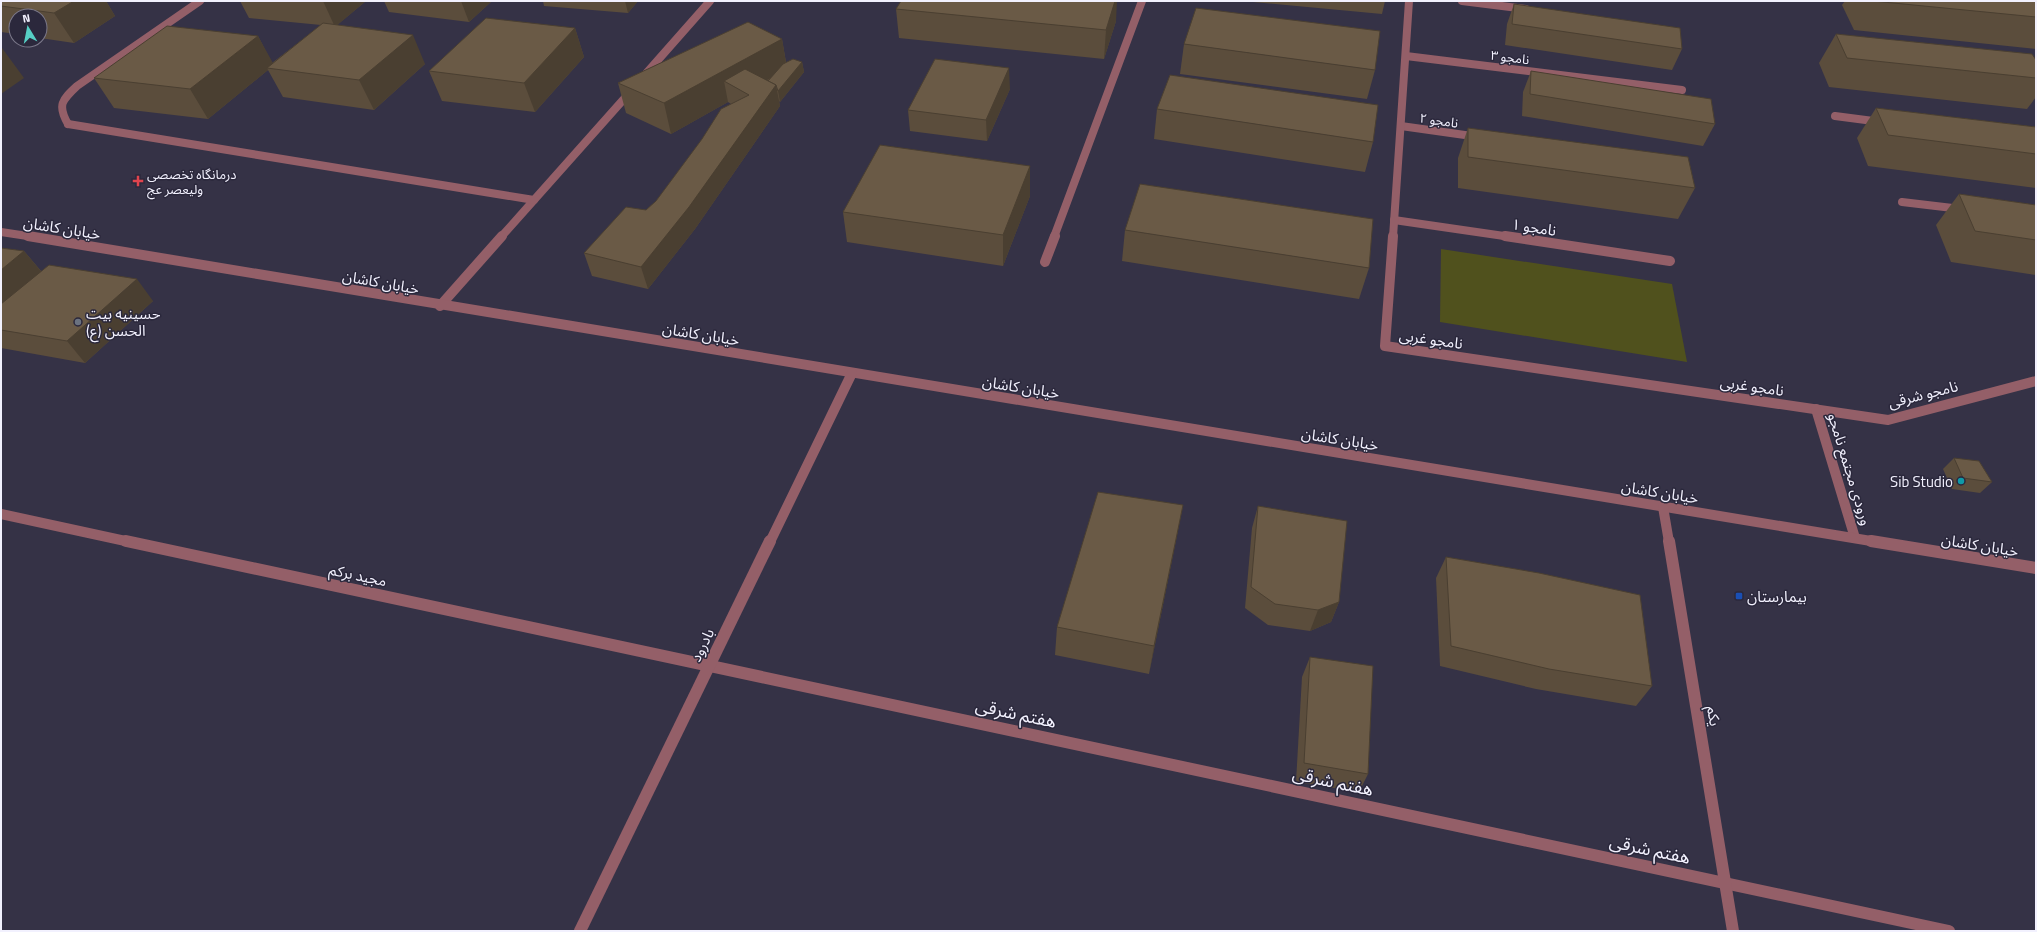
<svg xmlns="http://www.w3.org/2000/svg" width="2037" height="932" font-family="'Titillium Web','Noto Sans Arabic',sans-serif">
<style>
.green{fill:#50511d}
.lines{fill:none;stroke-linecap:round;stroke-linejoin:round}
.service-far1{stroke:#945f68;stroke-width:8}
.service{stroke:#945f68;stroke-width:10}
.minor-far2{stroke:#945f68;stroke-width:8}
.minor-far1{stroke:#945f68;stroke-width:10}
.minor{stroke:#945f68;stroke-width:12}
.tertiary-far2{stroke:#945f68;stroke-width:8}
.tertiary-far1{stroke:#945f68;stroke-width:10}
.tertiary{stroke:#945f68;stroke-width:12}
.wall{fill:#5b4d3c}
.shaded-wall{fill:#4a3f31}
.building{fill:#6a5a46;stroke:#4a3f31}
.health-dot{fill:#e0444e;stroke:#2b283c;stroke-width:1.5}
.worship-dot{fill:#6b7280;stroke:#2b283c;stroke-width:1.5}
.culture-dot{fill:#0f9aa8;stroke:#2b283c;stroke-width:1.5}
.transit-dot{fill:#1a4fb4;stroke:#2b283c;stroke-width:1.5}
.labels{text-anchor:middle;dominant-baseline:central;stroke-width:3;stroke-linejoin:round;paint-order:stroke}
.far-street-label{font-size:13px;fill:#f2f1fe;stroke:#2b283c}
.far-poi-label{font-size:13px;fill:#f2f1fe;stroke:#2b283c;text-anchor:start}
.street-label{font-size:15px;fill:#f2f1fe;stroke:#2b283c}
.poi-label{font-size:15px;fill:#f2f1fe;stroke:#2b283c;text-anchor:start}
.near-street-label{font-size:18px;fill:#f2f1fe;stroke:#2b283c}
</style>
<rect width="100%" height="100%" fill="#353246"/>
<path class="green" d="M 1441,249 L 1672,284 L 1687,362 L 1440,322 Z"/>
<g class="lines">
<g class="service-far1">
<path d="M 68,124 C 57,105 62,100 77,86 L 200,1"/>
<path d="M 501,237 L 534,200"/>
</g>
<path class="service" d="M 440,306 L 502,236"/>
<g class="minor-far2">
<path d="M 1462,1 L 1526,9"/>
<path d="M 1406,56 L 1682,90"/>
<path d="M 643,77 L 710,1"/>
<path d="M 1835,116 L 1881,122"/>
<path d="M 68,124 L 534,200 L 631,91"/>
<path d="M 1401,126 L 1479,137"/>
<path d="M 1902,202 L 1961,209"/>
<path d="M 1394,220 L 1511,237"/>
<path d="M 1054,237 L 1142,1"/>
<path d="M 1393,237 L 1409,1"/>
</g>
<g class="minor-far1">
<path d="M 1393,236 L 1385,346 L 1888,420 L 2036,381"/>
<path d="M 1505,236 L 1670,261"/>
<path d="M 1045,262 L 1055,236"/>
<path d="M 1816,409 L 1855,538"/>
<path d="M 1,514 L 130,542"/>
</g>
<path class="minor" d="M 126,541 L 1949,931"/>
<path class="tertiary-far2" d="M 1,232 L 34,237"/>
<g class="tertiary-far1">
<path d="M 28,236 L 1877,542"/>
<path d="M 1663,507 L 1669,542"/>
<path d="M 770,542 L 852,373"/>
</g>
<g class="tertiary">
<path d="M 1669,541 L 1733,931"/>
<path d="M 1871,541 L 2036,568"/>
<path d="M 580,931 L 770,541"/>
</g>
</g>
<g class="wall">
<path d="M 1,1 L 106,1 L 115,16 L 74,43 L 40,38 L 40,16 L 16,16 L 16,34 L 1,32 Z"/>
<path d="M 240,1 L 366,1 L 337,25 L 425,64 L 374,110 L 283,97 L 268,70 L 208,119 L 114,108 L 94,78 L 258,36 L 272,63 L 321,25 L 249,18 Z"/>
<path d="M 384,1 L 492,1 L 469,22 L 389,12 Z"/>
<path d="M 543,1 L 638,1 L 628,13 L 544,6 Z"/>
<path d="M 1242,1 L 1385,1 L 1382,14 Z"/>
<path d="M 1845,1 L 2036,1 L 2036,49 L 1854,30 L 1842,5 Z"/>
<path d="M 1514,4 L 1682,49 L 1672,70 L 1505,45 L 1507,24 Z"/>
<path d="M 896,9 L 1116,21 L 1104,59 L 899,38 Z"/>
<path d="M 575,28 L 584,57 L 535,112 L 442,101 L 429,71 Z"/>
<path d="M 1836,34 L 2036,60 L 2036,97 L 2027,109 L 1829,87 L 1819,63 Z"/>
<path d="M 782,39 L 786,62 L 802,62 L 804,72 L 780,102 L 779,101 L 780,106 L 695,229 L 648,289 L 592,276 L 584,253 L 646,210 L 656,201 L 731,104 L 728,102 L 671,134 L 626,113 L 618,83 Z"/>
<path d="M 1184,44 L 1375,70 L 1367,99 L 1180,74 Z"/>
<path d="M 1531,71 L 1715,124 L 1703,146 L 1522,116 L 1523,92 Z"/>
<path d="M 1010,89 L 987,141 L 910,131 L 908,110 Z"/>
<path d="M 1876,108 L 2036,127 L 2036,188 L 1868,166 L 1857,138 Z"/>
<path d="M 1157,109 L 1373,142 L 1365,172 L 1154,139 Z"/>
<path d="M 1468,128 L 1695,188 L 1678,219 L 1458,188 L 1458,158 Z"/>
<path d="M 1030,166 L 1030,196 L 1003,266 L 847,242 L 843,212 Z"/>
<path d="M 1959,194 L 2036,205 L 2036,275 L 1951,262 L 1936,225 Z"/>
<path d="M 1125,230 L 1369,268 L 1359,299 L 1122,261 Z"/>
<path d="M 1,248 L 24,251 L 41,271 L 153,301 L 85,363 L 1,348 Z"/>
<path d="M 1954,458 L 1992,482 L 1980,493 L 1952,489 L 1943,469 Z"/>
<path d="M 1183,505 L 1177,535 L 1149,674 L 1055,655 L 1057,627 Z"/>
<path d="M 1258,506 L 1339,602 L 1331,622 L 1310,631 L 1268,625 L 1245,608 L 1252,528 Z"/>
<path d="M 1446,557 L 1652,686 L 1636,706 L 1536,689 L 1440,666 L 1436,578 Z"/>
<path d="M 1310,657 L 1368,774 L 1359,792 L 1296,782 L 1302,677 Z"/>
</g>
<g class="shaded-wall">
<path d="M 74,1 L 106,1 L 115,16 L 74,43 L 54,13 Z"/>
<path d="M 323,1 L 366,1 L 335,27 Z"/>
<path d="M 461,1 L 492,1 L 469,22 Z"/>
<path d="M 625,1 L 638,1 L 628,13 Z"/>
<path d="M 1115,1 L 1117,1 L 1116,21 L 1104,59 L 1106,30 Z"/>
<path d="M 575,28 L 584,57 L 535,112 L 524,83 Z"/>
<path d="M 413,35 L 425,64 L 374,110 L 359,80 Z"/>
<path d="M 258,36 L 274,65 L 267,68 L 268,70 L 208,119 L 190,89 Z"/>
<path d="M 782,39 L 787,69 L 745,92 L 724,81 L 728,102 L 671,134 L 664,103 Z"/>
<path d="M 2,48 L 24,78 L 1,94 L 1,49 Z"/>
<path d="M 802,62 L 804,72 L 780,102 L 778,91 Z"/>
<path d="M 1009,68 L 1010,89 L 987,141 L 986,120 Z"/>
<path d="M 776,85 L 780,106 L 695,229 L 648,289 L 641,267 Z"/>
<path d="M 1030,166 L 1030,196 L 1003,266 L 1003,235 Z"/>
<path d="M 24,251 L 50,282 L 1,324 L 1,270 Z"/>
<path d="M 137,279 L 153,301 L 85,363 L 67,341 Z"/>
<path d="M 1183,505 L 1177,535 L 1149,674 L 1154,646 Z"/>
<path d="M 1339,602 L 1331,622 L 1310,631 L 1318,610 Z"/>
</g>
<g class="building">
<path d="M 1,1 L 74,1 L 54,13 L 1,6 Z"/>
<path d="M 901,1 L 1115,1 L 1106,30 L 896,9 Z"/>
<path d="M 1873,1 L 2036,1 L 2036,17 Z"/>
<path d="M 1514,4 L 1680,28 L 1682,49 L 1512,24 Z"/>
<path d="M 1196,8 L 1380,31 L 1375,70 L 1184,44 Z"/>
<path d="M 486,18 L 575,28 L 524,83 L 429,71 Z"/>
<path d="M 748,22 L 782,39 L 664,103 L 618,83 Z"/>
<path d="M 323,23 L 413,35 L 359,80 L 267,68 Z"/>
<path d="M 167,26 L 258,36 L 190,89 L 94,78 Z"/>
<path d="M 1836,34 L 2032,54 L 2036,60 L 2036,78 L 1847,58 Z"/>
<path d="M 793,59 L 802,62 L 778,91 L 776,85 L 768,81 L 783,64 Z"/>
<path d="M 935,59 L 1009,68 L 986,120 L 908,110 Z"/>
<path d="M 745,69 L 776,85 L 689,207 L 641,267 L 584,253 L 626,207 L 646,210 L 656,201 L 702,139 L 721,109 L 749,95 L 724,81 Z"/>
<path d="M 1531,71 L 1711,99 L 1715,124 L 1530,94 Z"/>
<path d="M 1170,75 L 1378,105 L 1373,142 L 1157,109 Z"/>
<path d="M 1876,108 L 2036,127 L 2036,154 L 1888,135 Z"/>
<path d="M 1468,128 L 1688,157 L 1695,188 L 1468,157 Z"/>
<path d="M 880,145 L 1030,166 L 1003,235 L 843,212 Z"/>
<path d="M 1140,184 L 1373,219 L 1369,268 L 1125,230 Z"/>
<path d="M 1959,194 L 2036,205 L 2036,240 L 1975,231 Z"/>
<path d="M 1,248 L 24,251 L 1,270 Z"/>
<path d="M 49,265 L 137,279 L 67,341 L 1,330 L 1,304 Z"/>
<path d="M 1954,458 L 1979,461 L 1992,482 L 1963,478 Z"/>
<path d="M 1098,492 L 1183,505 L 1154,646 L 1057,627 Z"/>
<path d="M 1258,506 L 1347,521 L 1339,602 L 1318,610 L 1275,604 L 1251,587 Z"/>
<path d="M 1446,557 L 1539,573 L 1640,595 L 1652,686 L 1549,669 L 1451,646 Z"/>
<path d="M 1310,657 L 1373,666 L 1368,774 L 1304,763 Z"/>
</g>
<path class="health-dot" d="M136 175h4v4h4v4h-4v4h-4v-4h-4v-4h4z"/>
<circle class="worship-dot" cx="78" cy="322" r="4"/>
<circle class="culture-dot" cx="1961" cy="481" r="4"/>
<rect class="transit-dot" x="1735" y="592" width="8" height="8" rx="2"/>
<g class="labels">
<g class="far-street-label">
<text transform="translate(1510 57) rotate(7)">نامجو ۳</text>
<text transform="translate(1439 120) rotate(8)">نامجو ۲</text>
</g>
<g class="far-poi-label">
<text x="147" y="174">درمانگاه تخصصی<tspan x="147" dy="15">ولیعصر عج</tspan></text>
</g>
<g class="street-label">
<text transform="translate(1534 227) rotate(9)">نامجو ۱</text>
<text transform="translate(62 228) rotate(9)">خیابان کاشان</text>
<text transform="translate(381 282) rotate(10)">خیابان کاشان</text>
<text transform="translate(701 334) rotate(9)">خیابان کاشان</text>
<text transform="translate(1431 339) rotate(8)">نامجو غربی</text>
<text transform="translate(1752 386) rotate(8)">نامجو غربی</text>
<text transform="translate(1021 387) rotate(9)">خیابان کاشان</text>
<text transform="translate(1923 394) rotate(-14)">نامجو شرقی</text>
<text transform="translate(1340 439) rotate(9)">خیابان کاشان</text>
<text transform="translate(1850 469) rotate(73)">ورودی مجتمع نامجو</text>
<text transform="translate(1660 492) rotate(9)">خیابان کاشان</text>
<text transform="translate(1980 545) rotate(9)">خیابان کاشان</text>
<text transform="translate(358 575) rotate(12)">مجید برکم</text>
<text transform="translate(702 645) rotate(-64)">بادرود</text>
<text transform="translate(1714 716) rotate(81)">یکم</text>
</g>
<g class="poi-label">
<text x="86" y="313">حسینیه بیت<tspan x="86" dy="17">الحسن (ع)</tspan></text>
<text x="1953" y="481" text-anchor="end">Sib Studio</text>
<text x="1747" y="596">بیمارستان</text>
</g>
<g class="near-street-label">
<text transform="translate(1016 713) rotate(12)">هفتم شرقی</text>
<text transform="translate(1333 781) rotate(12)">هفتم شرقی</text>
<text transform="translate(1650 849) rotate(12)">هفتم شرقی</text>
</g>
</g>
<rect width="2037" height="932" fill="none" stroke="#f2f1fe" stroke-width="4"/>
<g transform="translate(28 28) rotate(350)"><circle r="19" fill="#2b283c" stroke="#7b788a"/>
<path d="M0-3L7 15L0 10L-7 15Z" fill="#56cec4"/>
<text y="-6" font-size="11" font-weight="bold" text-anchor="middle" fill="#f2f1fe">N</text>
</g>
</svg>
